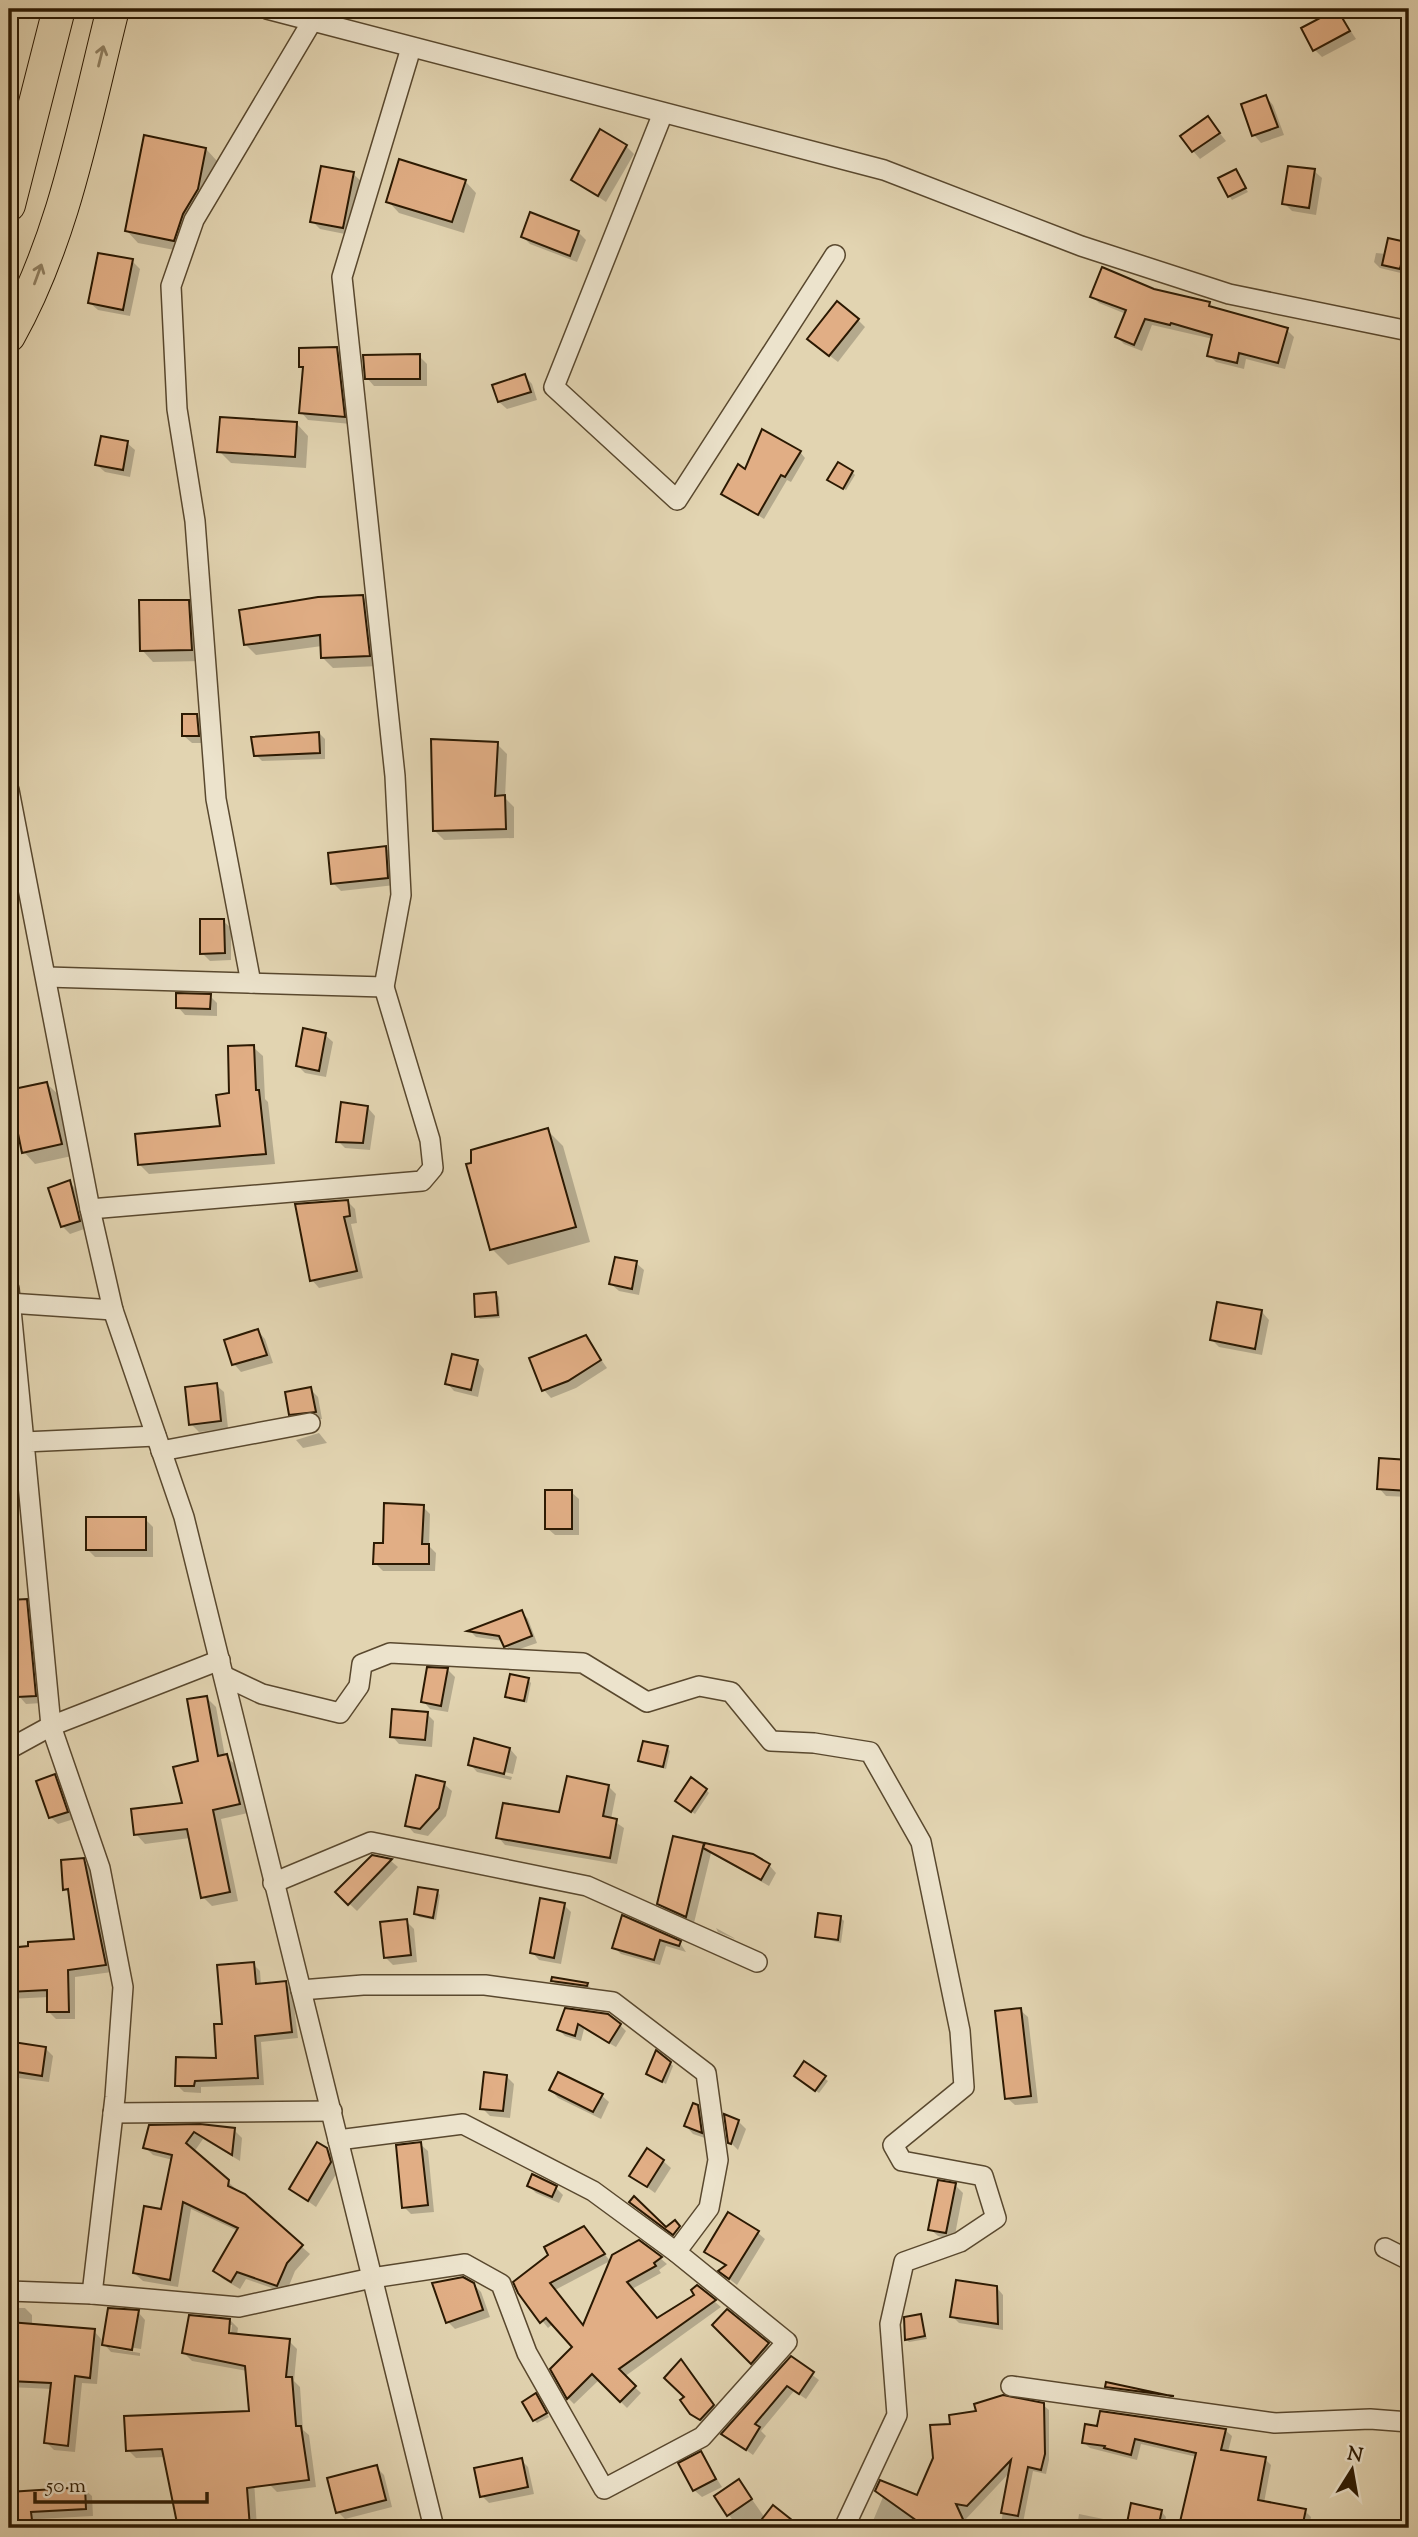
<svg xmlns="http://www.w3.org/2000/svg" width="1418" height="2537" font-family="'Sorts Mill Goudy',serif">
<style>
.shadow{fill:#0003;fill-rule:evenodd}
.building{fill:#e1ae85;stroke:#2b1902;stroke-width:2}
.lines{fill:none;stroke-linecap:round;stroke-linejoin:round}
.minor-casing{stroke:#59482e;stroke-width:22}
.primary-casing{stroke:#2b1902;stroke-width:34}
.minor{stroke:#ece3cc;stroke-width:19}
.primary{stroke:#e2d4b1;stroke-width:32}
.oneway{stroke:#908062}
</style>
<rect width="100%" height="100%" fill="#e2d4b1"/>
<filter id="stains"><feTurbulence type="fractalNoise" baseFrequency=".00286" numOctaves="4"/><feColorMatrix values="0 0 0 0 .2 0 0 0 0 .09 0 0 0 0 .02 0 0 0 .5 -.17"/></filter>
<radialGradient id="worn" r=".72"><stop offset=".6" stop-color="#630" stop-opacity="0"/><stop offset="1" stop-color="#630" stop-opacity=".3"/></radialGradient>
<g class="shadow">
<path d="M 1405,9 L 1409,9 L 1409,27 Z"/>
<path d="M 1337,10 L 1356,39 L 1322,57 L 1315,50 Z"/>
<path d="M 1266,97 L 1273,105 L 1284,135 L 1261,143 L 1254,135 Z"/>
<path d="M 1208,118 L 1226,141 L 1200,159 L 1193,151 Z"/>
<path d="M 626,146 L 634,154 L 606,202 L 573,180 Z"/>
<path d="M 206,149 L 217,161 L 209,201 L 185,252 L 138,243 L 127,231 Z"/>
<path d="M 1235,171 L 1248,192 L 1232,200 L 1229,196 Z"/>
<path d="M 1314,171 L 1322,178 L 1316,215 L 1292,211 L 1284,203 Z"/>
<path d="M 353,174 L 361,181 L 350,235 L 320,229 L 312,221 Z"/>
<path d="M 465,181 L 476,193 L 464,233 L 399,213 L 388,201 Z"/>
<path d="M 578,232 L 586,240 L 577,262 L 530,244 L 523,237 Z"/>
<path d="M 1405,244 L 1409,248 L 1409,275 L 1380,268 L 1374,262 L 1376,253 L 1386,254 Z"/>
<path d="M 132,261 L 140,269 L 130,316 L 98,310 L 90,303 Z"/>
<path d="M 1154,290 L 1209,304 L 1215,310 L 1287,330 L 1294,337 L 1285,369 L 1246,359 L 1244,369 L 1216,362 L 1209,355 L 1213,339 L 1152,325 L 1142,351 L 1124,344 L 1117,337 L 1126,314 L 1099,303 L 1092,296 Z"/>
<path d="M 858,320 L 865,327 L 838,362 L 817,346 Z"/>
<path d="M 336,349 L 344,357 L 351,424 L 308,420 L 301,412 L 304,370 L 301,367 Z"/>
<path d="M 419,356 L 427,364 L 427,386 L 374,386 L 367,378 Z"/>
<path d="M 525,376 L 532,384 L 537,400 L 507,409 L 499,402 Z"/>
<path d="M 297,424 L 308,436 L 306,468 L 231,463 L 219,451 Z"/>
<path d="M 127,443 L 135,450 L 130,477 L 105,472 L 97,465 Z"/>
<path d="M 800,452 L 805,458 L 791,482 L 787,480 L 764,519 L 723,493 Z"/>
<path d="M 852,472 L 855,475 L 846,490 L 833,483 Z"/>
<path d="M 363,597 L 373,607 L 379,666 L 333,668 L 322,657 L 322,646 L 256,655 L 246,645 Z"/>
<path d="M 188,602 L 200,614 L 203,661 L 153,662 L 142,650 Z"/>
<path d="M 197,716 L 204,723 L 206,743 L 192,743 L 184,736 Z"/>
<path d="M 319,733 L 325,739 L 325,759 L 262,761 L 256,755 Z"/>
<path d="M 497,744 L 507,754 L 505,798 L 514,807 L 514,838 L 444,840 L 434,830 Z"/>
<path d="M 386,848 L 393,856 L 395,885 L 341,891 L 333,883 Z"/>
<path d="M 223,921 L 231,928 L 231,960 L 210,961 L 202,953 Z"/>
<path d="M 210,996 L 217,1003 L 217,1016 L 185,1015 L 178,1007 Z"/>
<path d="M 325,1035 L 333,1042 L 326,1077 L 305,1073 L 298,1066 Z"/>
<path d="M 253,1047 L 263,1056 L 265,1099 L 268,1102 L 275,1164 L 149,1174 L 139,1164 L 222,1128 L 231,1095 Z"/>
<path d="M 47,1084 L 59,1095 L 72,1156 L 35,1164 L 24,1152 Z"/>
<path d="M 368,1108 L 375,1116 L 370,1150 L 345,1148 L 338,1141 Z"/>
<path d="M 547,1130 L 563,1146 L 590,1242 L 508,1265 L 492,1249 Z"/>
<path d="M 69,1182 L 77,1190 L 87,1228 L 70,1234 L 62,1226 Z"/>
<path d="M 347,1201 L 355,1209 L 357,1223 L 351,1224 L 363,1278 L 319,1288 L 312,1280 Z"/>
<path d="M 636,1263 L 644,1270 L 639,1295 L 619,1291 L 611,1284 Z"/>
<path d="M 496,1294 L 499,1297 L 500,1318 L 480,1319 L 477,1316 Z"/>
<path d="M 1262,1312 L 1269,1320 L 1262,1355 L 1219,1347 L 1212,1340 Z"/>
<path d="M 258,1331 L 265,1339 L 273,1363 L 241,1372 L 234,1364 Z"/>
<path d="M 585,1337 L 607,1368 L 576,1388 L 551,1398 L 544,1390 L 531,1359 Z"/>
<path d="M 477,1361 L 484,1369 L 478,1397 L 454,1391 L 447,1383 Z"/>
<path d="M 9,1371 L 20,1438 L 9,1444 Z"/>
<path d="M 216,1385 L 224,1392 L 228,1428 L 199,1432 L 191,1424 Z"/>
<path d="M 310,1389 L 318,1397 L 322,1419 L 298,1421 L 290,1414 Z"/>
<path d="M 319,1433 L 327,1443 L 303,1448 L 296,1440 Z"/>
<path d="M 9,1453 L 22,1465 L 25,1493 L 9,1493 Z"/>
<path d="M 1381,1460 L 1409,1462 L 1409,1497 L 1386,1496 L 1379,1488 Z"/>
<path d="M 571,1492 L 579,1499 L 579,1535 L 555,1535 L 547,1528 Z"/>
<path d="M 423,1507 L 430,1514 L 429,1546 L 436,1553 L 435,1571 L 383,1571 L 375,1563 L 385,1545 Z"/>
<path d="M 145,1519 L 153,1527 L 153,1557 L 95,1557 L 87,1549 Z"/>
<path d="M 9,1601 L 26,1601 L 33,1608 L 42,1703 L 26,1704 L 19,1696 L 17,1658 L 13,1655 L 9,1626 Z"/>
<path d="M 522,1612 L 528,1619 L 537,1643 L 511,1652 L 503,1641 L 476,1637 L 471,1632 Z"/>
<path d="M 448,1670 L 455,1677 L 448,1712 L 430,1709 L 423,1701 Z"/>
<path d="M 528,1680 L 531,1683 L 527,1703 L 507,1696 Z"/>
<path d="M 207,1698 L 216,1707 L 225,1756 L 236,1765 L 248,1813 L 221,1819 L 238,1901 L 212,1906 L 203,1897 L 190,1838 L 145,1844 L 136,1834 L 185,1804 L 200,1762 Z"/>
<path d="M 427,1714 L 434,1721 L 432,1747 L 399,1744 L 392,1736 Z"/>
<path d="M 667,1748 L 670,1751 L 666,1769 L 640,1761 Z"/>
<path d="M 510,1749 L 517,1757 L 513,1774 L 476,1765 L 476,1768 L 512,1777 L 511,1780 L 477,1772 L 470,1764 Z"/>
<path d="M 54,1776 L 62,1784 L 74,1819 L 58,1824 L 50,1817 Z"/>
<path d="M 444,1784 L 452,1791 L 446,1816 L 428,1836 L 414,1833 L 407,1825 Z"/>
<path d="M 608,1786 L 616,1794 L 611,1819 L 624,1828 L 617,1864 L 505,1845 L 498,1837 L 561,1814 Z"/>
<path d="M 706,1790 L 709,1793 L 695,1814 L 680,1803 Z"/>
<path d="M 703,1845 L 769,1865 L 776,1873 L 769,1886 L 711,1853 L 694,1923 L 666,1911 L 659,1903 Z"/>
<path d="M 369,1858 L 391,1861 L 398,1867 L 357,1911 L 337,1892 Z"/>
<path d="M 83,1860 L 90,1867 L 112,1972 L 75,1977 L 75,2019 L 56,2019 L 49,2012 L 49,1997 L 9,1999 L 9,1949 L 76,1941 L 71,1895 L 65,1889 Z"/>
<path d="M 437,1892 L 440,1895 L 436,1920 L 419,1917 L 416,1914 Z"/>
<path d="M 564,1905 L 571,1912 L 561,1964 L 539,1960 L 532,1952 Z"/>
<path d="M 623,1917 L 680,1943 L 686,1952 L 666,1946 L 660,1965 L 621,1954 L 614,1947 Z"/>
<path d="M 841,1918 L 844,1921 L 841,1943 L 817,1937 Z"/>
<path d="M 406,1921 L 414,1929 L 417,1962 L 393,1965 L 385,1957 Z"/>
<path d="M 716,1928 L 734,1938 L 735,1939 L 718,1932 Z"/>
<path d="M 253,1964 L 260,1971 L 261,1985 L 285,1983 L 292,1990 L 298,2038 L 261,2042 L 264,2085 L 201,2087 L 201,2093 L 184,2092 L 177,2085 L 218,2060 L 224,2025 Z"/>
<path d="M 553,1981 L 587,1984 L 594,1992 L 560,1988 Z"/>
<path d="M 566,2010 L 620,2025 L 626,2031 L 616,2047 L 584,2029 L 581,2041 L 565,2036 L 559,2030 Z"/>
<path d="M 1020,2010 L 1028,2017 L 1038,2103 L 1015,2105 L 1007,2098 Z"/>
<path d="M 45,2048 L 53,2056 L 49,2082 L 19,2078 L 11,2070 Z"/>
<path d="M 670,2063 L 673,2066 L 666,2084 L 648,2074 Z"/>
<path d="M 805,2063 L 828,2081 L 819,2093 L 799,2079 Z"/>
<path d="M 506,2076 L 514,2084 L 510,2118 L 490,2116 L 482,2108 Z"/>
<path d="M 551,2090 L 601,2095 L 609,2102 L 601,2119 L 558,2098 Z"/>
<path d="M 697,2106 L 705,2114 L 708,2139 L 693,2134 L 686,2126 Z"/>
<path d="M 738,2121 L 746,2129 L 738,2150 L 730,2142 Z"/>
<path d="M 150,2127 L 234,2130 L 242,2138 L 240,2161 L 203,2139 L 194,2152 L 310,2254 L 295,2271 L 286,2293 L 246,2279 L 240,2289 L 223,2279 L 215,2271 L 238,2231 L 191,2209 L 178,2287 L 143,2281 L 134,2273 L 163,2211 L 173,2160 L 153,2155 L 145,2147 Z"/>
<path d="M 420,2144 L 428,2151 L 434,2212 L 411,2214 L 404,2207 Z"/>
<path d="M 326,2149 L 334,2157 L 338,2171 L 316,2207 L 291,2189 Z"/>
<path d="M 663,2161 L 671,2168 L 655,2193 L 632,2176 Z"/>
<path d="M 955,2185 L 963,2193 L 954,2240 L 938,2236 L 930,2229 Z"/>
<path d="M 529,2186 L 556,2188 L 563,2195 L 559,2203 L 536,2193 Z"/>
<path d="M 757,2232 L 765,2239 L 737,2285 L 728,2278 L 726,2267 L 706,2252 Z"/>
<path d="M 590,2235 L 610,2261 L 555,2290 L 584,2327 L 613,2257 L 660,2258 L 667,2264 L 659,2270 L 661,2273 L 632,2289 L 657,2319 L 697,2296 L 697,2287 L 721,2307 L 624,2377 L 641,2393 L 627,2408 L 599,2380 L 574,2404 L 568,2398 L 575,2347 L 554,2323 L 548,2328 L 519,2292 Z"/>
<path d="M 473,2284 L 481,2292 L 490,2317 L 455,2329 L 448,2322 Z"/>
<path d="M 997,2288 L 1003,2295 L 1003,2330 L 959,2323 L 952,2316 Z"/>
<path d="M 9,2308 L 25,2308 L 32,2315 L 32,2326 L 94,2331 L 101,2339 L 97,2384 L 82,2383 L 75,2452 L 54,2450 L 46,2442 L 52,2389 L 9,2387 Z"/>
<path d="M 727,2311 L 771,2348 L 755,2365 L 714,2325 Z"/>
<path d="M 138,2312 L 145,2320 L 141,2349 L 110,2344 L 110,2348 L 140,2353 L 140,2356 L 111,2352 L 104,2344 Z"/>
<path d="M 920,2316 L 927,2339 L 909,2342 L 906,2339 Z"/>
<path d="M 230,2320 L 238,2328 L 237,2335 L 289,2341 L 297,2349 L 294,2381 L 300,2387 L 303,2430 L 309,2435 L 316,2487 L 277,2492 L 269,2484 L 252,2448 L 257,2528 L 144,2528 L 143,2524 L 178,2519 L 165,2457 L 136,2458 L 128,2450 L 251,2413 L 247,2371 L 192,2361 L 184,2353 ZM 228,2325 L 232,2325 L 230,2342 L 227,2341 Z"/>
<path d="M 791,2359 L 819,2380 L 806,2399 L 794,2391 L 761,2431 L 766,2436 L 753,2455 L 724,2434 Z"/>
<path d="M 684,2365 L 716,2409 L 704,2423 L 695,2417 L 687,2397 Z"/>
<path d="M 1107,2385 L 1173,2398 L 1178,2403 L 1115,2394 Z"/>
<path d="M 539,2399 L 549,2417 L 537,2423 L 534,2420 Z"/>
<path d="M 1043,2405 L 1049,2410 L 1049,2460 L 1046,2474 L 1033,2471 L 1022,2528 L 1000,2528 L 1011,2471 L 965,2520 L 969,2528 L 870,2528 L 888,2485 L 918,2497 L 952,2425 Z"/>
<path d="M 1225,2430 L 1232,2436 L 1228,2452 L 1265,2459 L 1271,2465 L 1264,2503 L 1305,2511 L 1311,2517 L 1309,2528 L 1188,2528 L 1181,2521 L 1197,2457 L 1141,2444 L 1137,2460 L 1090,2448 L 1083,2442 Z"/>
<path d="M 701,2454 L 722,2487 L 702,2497 L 694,2490 Z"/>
<path d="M 521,2460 L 528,2467 L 534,2494 L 489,2503 L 482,2496 Z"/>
<path d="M 376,2467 L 384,2475 L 392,2507 L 345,2519 L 338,2512 Z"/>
<path d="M 739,2481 L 765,2518 L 797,2527 L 738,2528 L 716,2496 Z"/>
<path d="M 1403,2487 L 1409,2487 L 1409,2528 L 1401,2526 Z"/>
<path d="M 84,2489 L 92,2496 L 93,2516 L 38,2519 L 39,2527 L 9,2528 L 9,2494 Z"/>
<path d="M 1161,2511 L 1166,2517 L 1164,2528 L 1077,2528 L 1079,2514 L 1128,2524 Z"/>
</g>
<g class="building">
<path d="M 1337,9 L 1350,31 L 1313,51 L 1301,28 Z"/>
<path d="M 1266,95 L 1278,127 L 1252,136 L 1241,104 Z"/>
<path d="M 1208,116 L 1220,133 L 1192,152 L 1180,136 Z"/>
<path d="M 600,129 L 627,145 L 598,196 L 571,180 Z"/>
<path d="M 144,135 L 206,148 L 198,189 L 183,214 L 174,241 L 125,231 Z"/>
<path d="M 399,159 L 466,180 L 452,222 L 386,202 Z"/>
<path d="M 321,166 L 354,172 L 343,228 L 310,222 Z"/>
<path d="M 1288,166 L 1315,169 L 1309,208 L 1282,204 Z"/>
<path d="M 1236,169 L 1246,188 L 1228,197 L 1218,178 Z"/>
<path d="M 530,212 L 579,231 L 570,256 L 521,237 Z"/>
<path d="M 1388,238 L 1406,242 L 1400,269 L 1382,265 Z"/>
<path d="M 98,253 L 133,259 L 123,310 L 88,303 Z"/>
<path d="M 1102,267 L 1154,289 L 1210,302 L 1209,306 L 1288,328 L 1278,363 L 1239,353 L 1237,363 L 1207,356 L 1212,335 L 1171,323 L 1170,325 L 1145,319 L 1134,345 L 1115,337 L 1126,310 L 1090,297 Z"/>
<path d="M 837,301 L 859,319 L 829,356 L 807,339 Z"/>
<path d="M 337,347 L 345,417 L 299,413 L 303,367 L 299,367 L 299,348 Z"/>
<path d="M 420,354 L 420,379 L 365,379 L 363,355 Z"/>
<path d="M 525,374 L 531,392 L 498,402 L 492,385 Z"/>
<path d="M 220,417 L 297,422 L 295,457 L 217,452 Z"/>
<path d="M 762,429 L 801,451 L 785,477 L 781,475 L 758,515 L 721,494 L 738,464 L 745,469 Z"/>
<path d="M 101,436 L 128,441 L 123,470 L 95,465 Z"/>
<path d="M 838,462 L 853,471 L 843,489 L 827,480 Z"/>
<path d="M 363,595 L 370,656 L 321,658 L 320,635 L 244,645 L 239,610 L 318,597 Z"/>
<path d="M 139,600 L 189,600 L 192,650 L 140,651 Z"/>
<path d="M 182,714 L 197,714 L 199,736 L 182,736 Z"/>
<path d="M 319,732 L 320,753 L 254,756 L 251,737 Z"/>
<path d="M 431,739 L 498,742 L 495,796 L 505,795 L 506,829 L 433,831 Z"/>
<path d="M 386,846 L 388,878 L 331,884 L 328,853 Z"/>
<path d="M 200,919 L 224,919 L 225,953 L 200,954 Z"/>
<path d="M 176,993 L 211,994 L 210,1009 L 176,1008 Z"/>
<path d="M 303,1028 L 326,1033 L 319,1071 L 296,1066 Z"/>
<path d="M 254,1045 L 256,1090 L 259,1090 L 266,1154 L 138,1165 L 135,1134 L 220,1126 L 216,1095 L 229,1093 L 228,1046 Z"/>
<path d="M 47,1082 L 62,1144 L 22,1153 L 9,1090 Z"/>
<path d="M 341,1102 L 368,1106 L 363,1143 L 336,1142 Z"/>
<path d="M 548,1128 L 576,1227 L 490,1250 L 466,1164 L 471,1163 L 471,1150 Z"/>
<path d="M 70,1180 L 80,1221 L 61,1227 L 48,1188 Z"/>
<path d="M 348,1200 L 350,1216 L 344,1217 L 357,1271 L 310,1281 L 295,1204 Z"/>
<path d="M 615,1257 L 637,1261 L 632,1289 L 609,1284 Z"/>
<path d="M 496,1292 L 498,1315 L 475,1317 L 474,1294 Z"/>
<path d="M 1217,1302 L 1262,1310 L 1255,1349 L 1210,1340 Z"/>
<path d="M 258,1329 L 267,1355 L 232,1365 L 224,1340 Z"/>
<path d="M 586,1335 L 601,1360 L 568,1381 L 542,1391 L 529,1358 Z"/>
<path d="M 452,1354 L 478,1360 L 471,1390 L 445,1384 Z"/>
<path d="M 217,1383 L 221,1421 L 189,1425 L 185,1387 Z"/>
<path d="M 311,1387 L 316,1412 L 289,1415 L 285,1392 Z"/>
<path d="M 9,1452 L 13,1453 L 16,1484 L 9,1484 Z"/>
<path d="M 1379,1458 L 1409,1460 L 1409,1491 L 1377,1489 Z"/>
<rect x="545" y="1490" width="27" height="39"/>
<path d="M 384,1503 L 424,1505 L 422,1544 L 429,1544 L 429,1564 L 373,1564 L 374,1543 L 383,1543 Z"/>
<rect x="86" y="1517" width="60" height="33"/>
<path d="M 27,1599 L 36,1696 L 17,1697 L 9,1600 Z"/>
<path d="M 522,1610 L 532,1636 L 504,1647 L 499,1636 L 467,1631 Z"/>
<path d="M 427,1667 L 448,1668 L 441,1706 L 421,1702 Z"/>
<path d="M 510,1674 L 529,1678 L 524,1701 L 505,1697 Z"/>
<path d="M 207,1696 L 218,1756 L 227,1754 L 240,1804 L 213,1810 L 230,1892 L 201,1898 L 187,1829 L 134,1835 L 131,1809 L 182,1803 L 173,1767 L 198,1761 L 187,1699 Z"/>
<path d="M 392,1709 L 428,1712 L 425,1740 L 390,1737 Z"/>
<path d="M 474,1738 L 510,1748 L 504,1774 L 468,1765 Z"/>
<path d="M 643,1741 L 668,1746 L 663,1767 L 638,1761 Z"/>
<path d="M 55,1774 L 68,1812 L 49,1818 L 36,1781 Z"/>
<path d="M 416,1775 L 445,1782 L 439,1808 L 420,1829 L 405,1826 Z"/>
<path d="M 567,1776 L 609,1785 L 603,1816 L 617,1819 L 610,1858 L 496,1838 L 503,1803 L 559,1812 Z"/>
<path d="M 691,1777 L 707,1789 L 691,1812 L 675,1801 Z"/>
<path d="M 673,1836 L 704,1843 L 686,1917 L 657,1904 Z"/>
<path d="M 705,1843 L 753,1854 L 770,1864 L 761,1880 L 703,1848 Z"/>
<path d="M 372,1855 L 392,1859 L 348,1905 L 335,1892 Z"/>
<path d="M 84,1858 L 106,1965 L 68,1970 L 69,2012 L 47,2012 L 47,1990 L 9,1992 L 9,1948 L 28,1946 L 28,1942 L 74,1939 L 68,1889 L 63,1890 L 61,1860 Z"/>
<path d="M 418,1887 L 438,1890 L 433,1918 L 414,1914 Z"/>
<path d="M 540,1898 L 565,1903 L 554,1958 L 530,1953 Z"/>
<path d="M 818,1913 L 841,1916 L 838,1940 L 815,1937 Z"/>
<path d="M 622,1915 L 681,1941 L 679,1946 L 660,1940 L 654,1960 L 612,1948 Z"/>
<path d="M 407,1919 L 411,1955 L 384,1958 L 380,1922 Z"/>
<path d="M 254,1962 L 256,1984 L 286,1981 L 292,2032 L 255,2036 L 258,2078 L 195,2081 L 194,2086 L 175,2086 L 176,2057 L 216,2058 L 214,2024 L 222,2024 L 217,1965 Z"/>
<path d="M 552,1977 L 588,1983 L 587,1986 L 551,1981 Z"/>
<path d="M 565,2008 L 608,2014 L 621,2024 L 609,2043 L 578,2024 L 575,2036 L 557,2030 Z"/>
<path d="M 1021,2008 L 1031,2096 L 1005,2099 L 995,2011 Z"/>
<path d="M 13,2042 L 46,2047 L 42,2076 L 10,2071 Z"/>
<path d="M 656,2050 L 671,2062 L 662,2082 L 646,2074 Z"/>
<path d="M 804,2061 L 826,2076 L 815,2091 L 794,2076 Z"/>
<path d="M 484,2072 L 507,2075 L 503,2111 L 480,2109 Z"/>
<path d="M 558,2072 L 603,2094 L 593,2112 L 549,2090 Z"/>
<path d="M 693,2103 L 698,2105 L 702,2133 L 684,2126 Z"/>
<path d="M 724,2114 L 739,2120 L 731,2144 L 728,2143 Z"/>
<path d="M 200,2124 L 235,2128 L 232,2155 L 194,2132 L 186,2143 L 229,2180 L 228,2186 L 245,2194 L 303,2245 L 287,2263 L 277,2286 L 237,2272 L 231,2282 L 213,2271 L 238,2228 L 183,2202 L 170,2280 L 133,2273 L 144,2206 L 161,2209 L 172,2155 L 143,2148 L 149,2125 Z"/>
<path d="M 317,2142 L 327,2148 L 331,2162 L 308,2201 L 289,2189 Z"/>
<path d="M 421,2142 L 428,2205 L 402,2208 L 396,2145 Z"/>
<path d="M 647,2148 L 664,2160 L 647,2187 L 629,2176 Z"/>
<path d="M 532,2174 L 557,2186 L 552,2197 L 527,2186 Z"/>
<path d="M 938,2180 L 956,2183 L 946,2233 L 928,2230 Z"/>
<path d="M 634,2196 L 666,2227 L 675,2220 L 680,2226 L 673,2235 L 629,2202 Z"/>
<path d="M 728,2212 L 759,2231 L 729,2279 L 718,2271 L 726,2265 L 704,2252 Z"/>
<path d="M 584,2226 L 605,2254 L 550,2283 L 583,2325 L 612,2255 L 639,2240 L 662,2257 L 654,2263 L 656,2266 L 627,2282 L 657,2318 L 694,2295 L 691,2290 L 697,2285 L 716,2300 L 619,2369 L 636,2386 L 620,2402 L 592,2374 L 567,2399 L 550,2369 L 572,2347 L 546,2318 L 540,2323 L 518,2293 L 513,2282 L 548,2255 L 544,2247 Z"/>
<path d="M 463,2277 L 474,2283 L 483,2310 L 446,2323 L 432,2283 Z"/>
<path d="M 956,2280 L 997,2286 L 998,2324 L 950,2317 Z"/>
<path d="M 108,2308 L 139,2310 L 132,2350 L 102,2345 Z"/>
<path d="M 727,2309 L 769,2343 L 751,2364 L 712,2325 Z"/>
<path d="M 921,2314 L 925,2336 L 905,2340 L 904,2317 Z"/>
<path d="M 189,2315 L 230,2319 L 229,2333 L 290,2339 L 286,2377 L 292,2377 L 296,2426 L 301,2426 L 309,2480 L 247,2488 L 250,2528 L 178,2528 L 162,2449 L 126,2451 L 124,2416 L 249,2411 L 245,2366 L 182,2353 Z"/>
<path d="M 9,2322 L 95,2329 L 90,2378 L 75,2376 L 68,2446 L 44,2443 L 51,2383 L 9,2381 Z"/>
<path d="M 791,2356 L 814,2372 L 799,2394 L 787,2386 L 755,2424 L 760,2427 L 746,2450 L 721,2434 Z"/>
<path d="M 681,2359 L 714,2405 L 700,2420 L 690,2414 L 680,2400 L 684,2397 L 664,2378 Z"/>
<path d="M 1106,2382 L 1171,2396 L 1174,2396 L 1105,2387 Z"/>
<path d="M 536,2393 L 547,2413 L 533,2421 L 522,2402 Z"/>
<path d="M 1003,2395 L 1044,2403 L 1045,2454 L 1041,2470 L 1028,2467 L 1018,2516 L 1001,2513 L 1011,2460 L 967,2506 L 956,2504 L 967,2528 L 927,2528 L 875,2491 L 880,2480 L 917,2495 L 933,2458 L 930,2425 L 950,2424 L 949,2415 L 976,2411 L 974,2404 Z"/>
<path d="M 1100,2411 L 1226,2429 L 1221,2450 L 1266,2457 L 1258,2500 L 1306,2509 L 1302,2528 L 1253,2528 L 1228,2523 L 1227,2528 L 1218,2528 L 1180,2522 L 1196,2453 L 1135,2439 L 1131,2455 L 1104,2448 L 1105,2446 L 1082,2443 L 1085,2424 L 1097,2426 Z"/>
<path d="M 701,2451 L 716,2479 L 693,2491 L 678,2463 Z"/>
<path d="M 522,2458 L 528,2487 L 480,2497 L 474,2468 Z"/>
<path d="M 377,2465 L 386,2500 L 336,2513 L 327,2478 Z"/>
<path d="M 739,2479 L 752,2499 L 727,2516 L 714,2496 Z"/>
<path d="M 85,2487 L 86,2509 L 31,2512 L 32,2520 L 9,2522 L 9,2492 Z"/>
<path d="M 1131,2503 L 1162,2510 L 1158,2528 L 1126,2528 Z"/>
<path d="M 773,2505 L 802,2528 L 773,2528 L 762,2519 Z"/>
</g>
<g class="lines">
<g class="minor-casing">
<g id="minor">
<path d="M 267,9 L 884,170 L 1081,246 L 1229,294 L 1409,331"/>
<path d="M 663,113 L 554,387 L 677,500 L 835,255"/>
<path d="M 9,790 L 90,1209 L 113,1310 L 184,1517 L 434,2528"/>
<path d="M 47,977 L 384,987 L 401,895 L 395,776 L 342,277 L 411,48"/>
<path d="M 251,983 L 216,799 L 195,521 L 177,409 L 171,286 L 194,220 L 311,23"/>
<path d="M 90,1209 L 422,1181 L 433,1168 L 430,1140 L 384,987"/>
<path d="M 9,1289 L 24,1442 L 9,1440"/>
<path d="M 9,1303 L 113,1310"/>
<path d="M 161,1451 L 310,1423"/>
<path d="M 224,1676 L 262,1694 L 340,1713 L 359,1686 L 362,1664 L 390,1653 L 583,1663 L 647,1702 L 699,1686 L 731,1692 L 771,1741 L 814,1743 L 870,1752 L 921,1842 L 960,2031 L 964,2087 L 893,2145 L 902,2161 L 983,2176 L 996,2218 L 960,2242 L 904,2262 L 890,2324 L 897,2415 L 844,2528"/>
<path d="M 9,1749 L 51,1726 L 220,1660"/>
<path d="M 273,1883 L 371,1842 L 587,1886 L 757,1962"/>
<path d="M 301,1990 L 363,1985 L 485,1985 L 613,2002 L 706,2073 L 718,2160 L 709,2208 L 676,2252"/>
<path d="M 113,2113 L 332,2111"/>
<path d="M 1385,2248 L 1409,2260"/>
<path d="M 9,2291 L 92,2294 L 239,2307 L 372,2278 L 465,2264 L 501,2284 L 527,2353 L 604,2489 L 702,2437 L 787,2342 L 676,2252 L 593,2191 L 463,2124 L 338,2140"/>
<path d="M 92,2294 L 115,2097 L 123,1987 L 100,1868 L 51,1726 L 24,1442 L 156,1436"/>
<path d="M 1011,2386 L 1275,2423 L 1370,2419 L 1409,2422"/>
</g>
</g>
<g class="primary-casing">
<g id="primary">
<path d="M 9,205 L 59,9"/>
<path d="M 9,336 C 65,236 85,119 113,9"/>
</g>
</g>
<use href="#minor" class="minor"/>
<use href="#primary" class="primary"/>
</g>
<defs><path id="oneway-shaft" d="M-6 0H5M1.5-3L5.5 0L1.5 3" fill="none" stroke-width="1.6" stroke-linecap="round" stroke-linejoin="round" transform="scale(1.75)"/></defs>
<g class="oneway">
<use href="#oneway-shaft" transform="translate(101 56) rotate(-76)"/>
<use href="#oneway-shaft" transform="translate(38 274) rotate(-70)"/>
</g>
<rect width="1418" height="2537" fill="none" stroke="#e2d4b1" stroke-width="35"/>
<rect x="10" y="10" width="1397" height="2516" fill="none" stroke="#2b1902" stroke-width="3.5"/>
<rect x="18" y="18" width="1383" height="2502" fill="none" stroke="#2b1902" stroke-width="2"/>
<g transform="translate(1352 2470) rotate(11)" stroke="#ece3cc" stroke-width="5" paint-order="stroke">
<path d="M0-5L12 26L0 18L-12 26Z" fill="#2b1902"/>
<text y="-10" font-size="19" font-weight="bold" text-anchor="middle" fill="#2b1902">N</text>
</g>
<path d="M35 2492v10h172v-10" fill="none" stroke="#2b1902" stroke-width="3.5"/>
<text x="46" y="2492" font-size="21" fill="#2b1902" stroke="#ece3cc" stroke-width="5" paint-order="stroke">50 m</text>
<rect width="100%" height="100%" filter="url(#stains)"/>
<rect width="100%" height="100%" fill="url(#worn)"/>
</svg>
